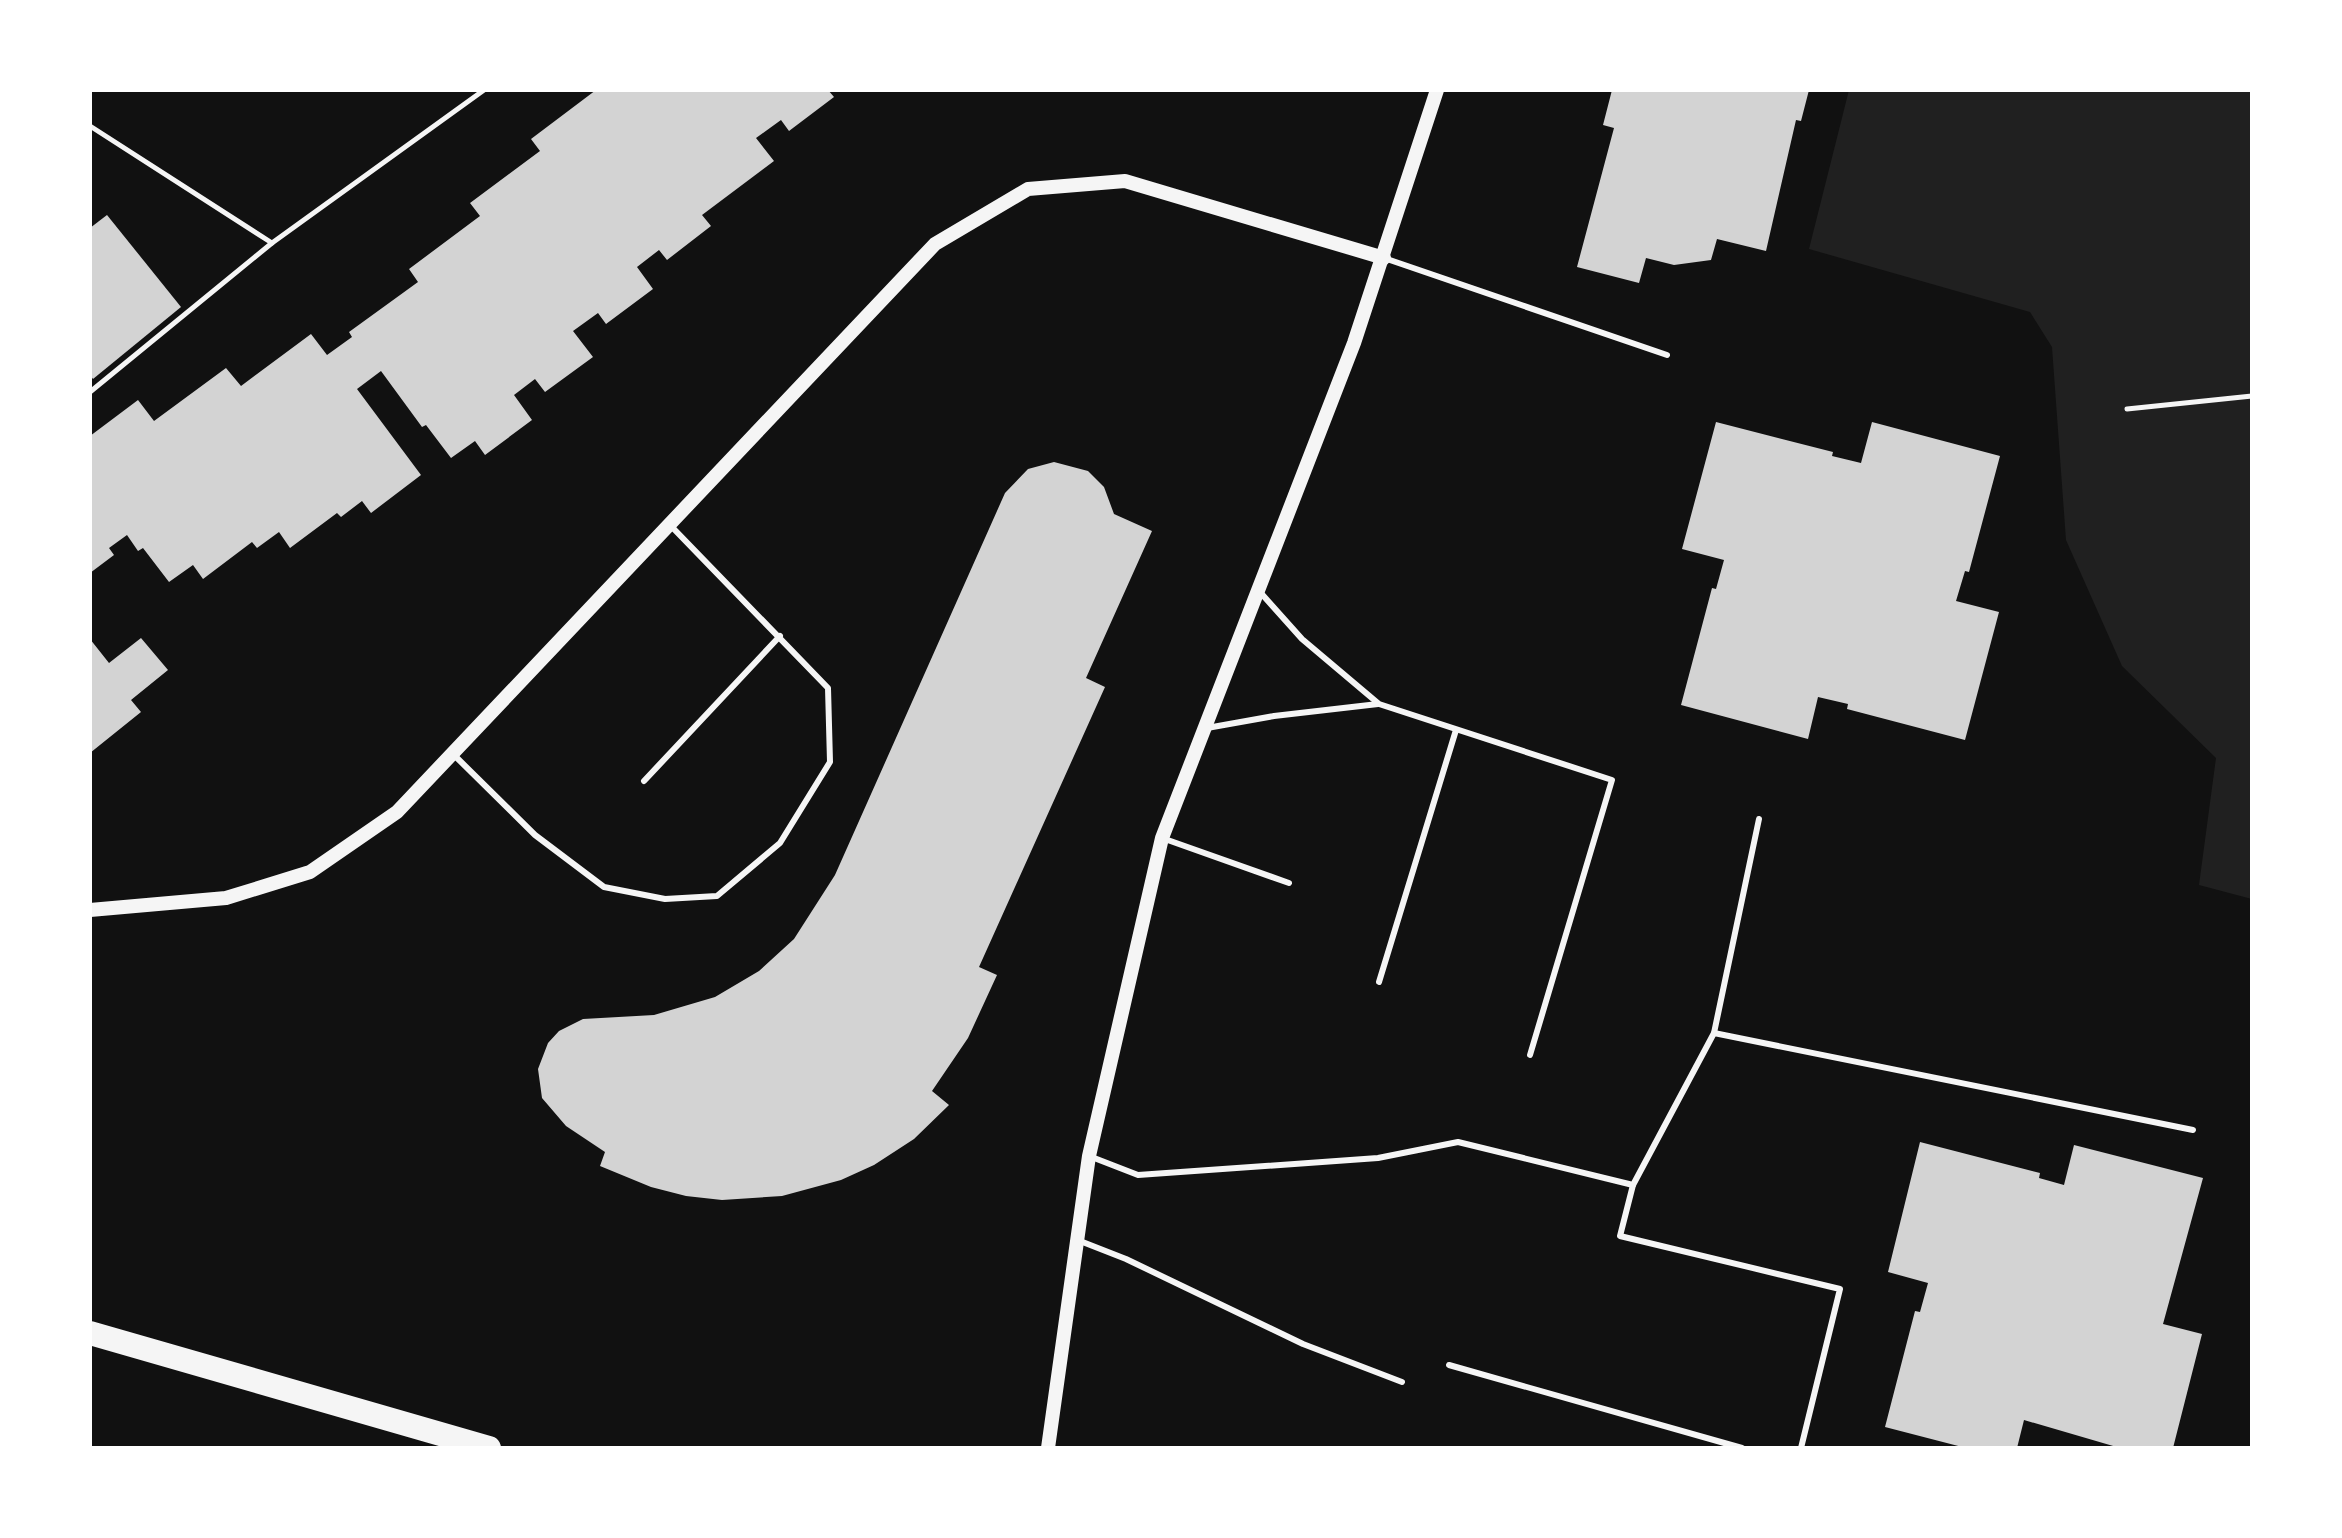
<svg xmlns="http://www.w3.org/2000/svg" width="2342" height="1538" font-family="Inter,sans-serif">
<style>
.green{fill:#202020}
.building{fill:#d3d3d3}
.lines{fill:none;stroke-linecap:round;stroke-linejoin:round}
.path{stroke:#f5f5f5;stroke-width:5}
.service{stroke:#f5f5f5;stroke-width:6}
.tertiary{stroke:#f5f5f5;stroke-width:14}
.motorway{stroke:#f5f5f5;stroke-width:24}
</style>
<rect width="100%" height="100%" fill="#111"/>
<path class="green" d="M 1849,90 L 2252,90 L 2252,899 L 2199,885 L 2216,758 L 2122,666 L 2066,540 L 2052,347 L 2030,312 L 1809,249 Z"/>
<g class="building">
<path d="M 596,90 L 828,90 L 834,97 L 789,131 L 781,120 L 756,138 L 774,161 L 702,215 L 711,226 L 667,260 L 659,250 L 637,267 L 653,289 L 606,324 L 598,313 L 573,331 L 593,357 L 545,392 L 535,379 L 514,395 L 532,420 L 485,455 L 475,441 L 451,458 L 426,425 L 422,427 L 381,371 L 357,389 L 421,475 L 371,513 L 362,501 L 341,517 L 337,513 L 290,548 L 279,532 L 257,548 L 252,542 L 203,579 L 193,565 L 169,582 L 143,548 L 138,551 L 127,535 L 109,548 L 114,555 L 90,573 L 90,436 L 138,400 L 154,421 L 226,368 L 241,386 L 311,334 L 327,355 L 352,337 L 349,332 L 418,282 L 409,269 L 480,216 L 470,203 L 540,151 L 531,139 Z"/>
<path d="M 1612,90 L 1809,90 L 1801,121 L 1796,120 L 1766,251 L 1717,239 L 1711,260 L 1674,265 L 1646,258 L 1639,283 L 1577,267 L 1614,128 L 1603,125 Z"/>
<path d="M 107,215 L 181,307 L 93,379 L 90,375 L 90,228 Z"/>
<path d="M 1716,422 L 1833,452 L 1832,456 L 1861,463 L 1872,422 L 2000,456 L 1969,572 L 1965,571 L 1956,601 L 1999,612 L 1965,740 L 1847,709 L 1848,704 L 1818,697 L 1808,739 L 1681,705 L 1712,588 L 1716,589 L 1724,560 L 1682,549 Z"/>
<path d="M 1054,462 L 1088,471 L 1104,487 L 1114,514 L 1152,531 L 1086,678 L 1105,687 L 979,967 L 997,975 L 968,1038 L 932,1091 L 949,1105 L 914,1139 L 874,1165 L 841,1180 L 782,1196 L 722,1200 L 686,1196 L 651,1187 L 600,1166 L 605,1152 L 566,1126 L 542,1098 L 538,1069 L 548,1043 L 559,1031 L 583,1019 L 654,1015 L 715,997 L 759,971 L 794,939 L 835,875 L 1005,493 L 1028,469 Z"/>
<path d="M 141,638 L 168,670 L 131,700 L 141,712 L 90,753 L 90,639 L 109,663 Z"/>
<path d="M 1920,1142 L 2040,1173 L 2039,1178 L 2064,1185 L 2074,1145 L 2203,1178 L 2163,1324 L 2202,1334 L 2173,1448 L 2120,1448 L 2024,1420 L 2017,1448 L 1966,1448 L 1885,1427 L 1915,1311 L 1920,1312 L 1928,1283 L 1888,1272 Z"/>
</g>
<g class="lines">
<g class="path">
<path d="M 90,126 L 272,243 L 484,90"/>
<path d="M 90,392 L 272,243"/>
<path d="M 2127,409 L 2252,396"/>
</g>
<g class="service">
<path d="M 1384,258 L 1667,355"/>
<path d="M 1260,592 L 1302,639 L 1379,704 L 1612,780 L 1530,1055"/>
<path d="M 1207,728 L 1274,716 L 1378,704"/>
<path d="M 453,754 L 535,835 L 604,887 L 665,899 L 717,896 L 780,843 L 830,762 L 828,688 L 670,525"/>
<path d="M 644,781 L 780,636"/>
<path d="M 1162,838 L 1289,883"/>
<path d="M 1379,982 L 1456,730"/>
<path d="M 1714,1033 L 2193,1130"/>
<path d="M 1089,1156 L 1138,1175 L 1378,1158 L 1458,1142 L 1633,1185 L 1714,1033 L 1759,819"/>
<path d="M 1633,1185 L 1620,1236 L 1840,1289 L 1801,1448"/>
<path d="M 1080,1241 L 1126,1259 L 1303,1344 L 1402,1382"/>
<path d="M 1449,1365 L 1742,1448"/>
</g>
<g class="tertiary">
<path d="M 90,910 L 226,898 L 310,872 L 397,812 L 935,244 L 1028,189 L 1125,181 L 1384,258"/>
<path d="M 1048,1448 L 1089,1156 L 1162,838 L 1354,343 L 1437,90"/>
</g>
<path class="motorway" d="M 90,1333 L 489,1448"/>
</g>
<rect width="2342" height="1538" fill="none" stroke="#ffffff" stroke-width="184"/>
</svg>
